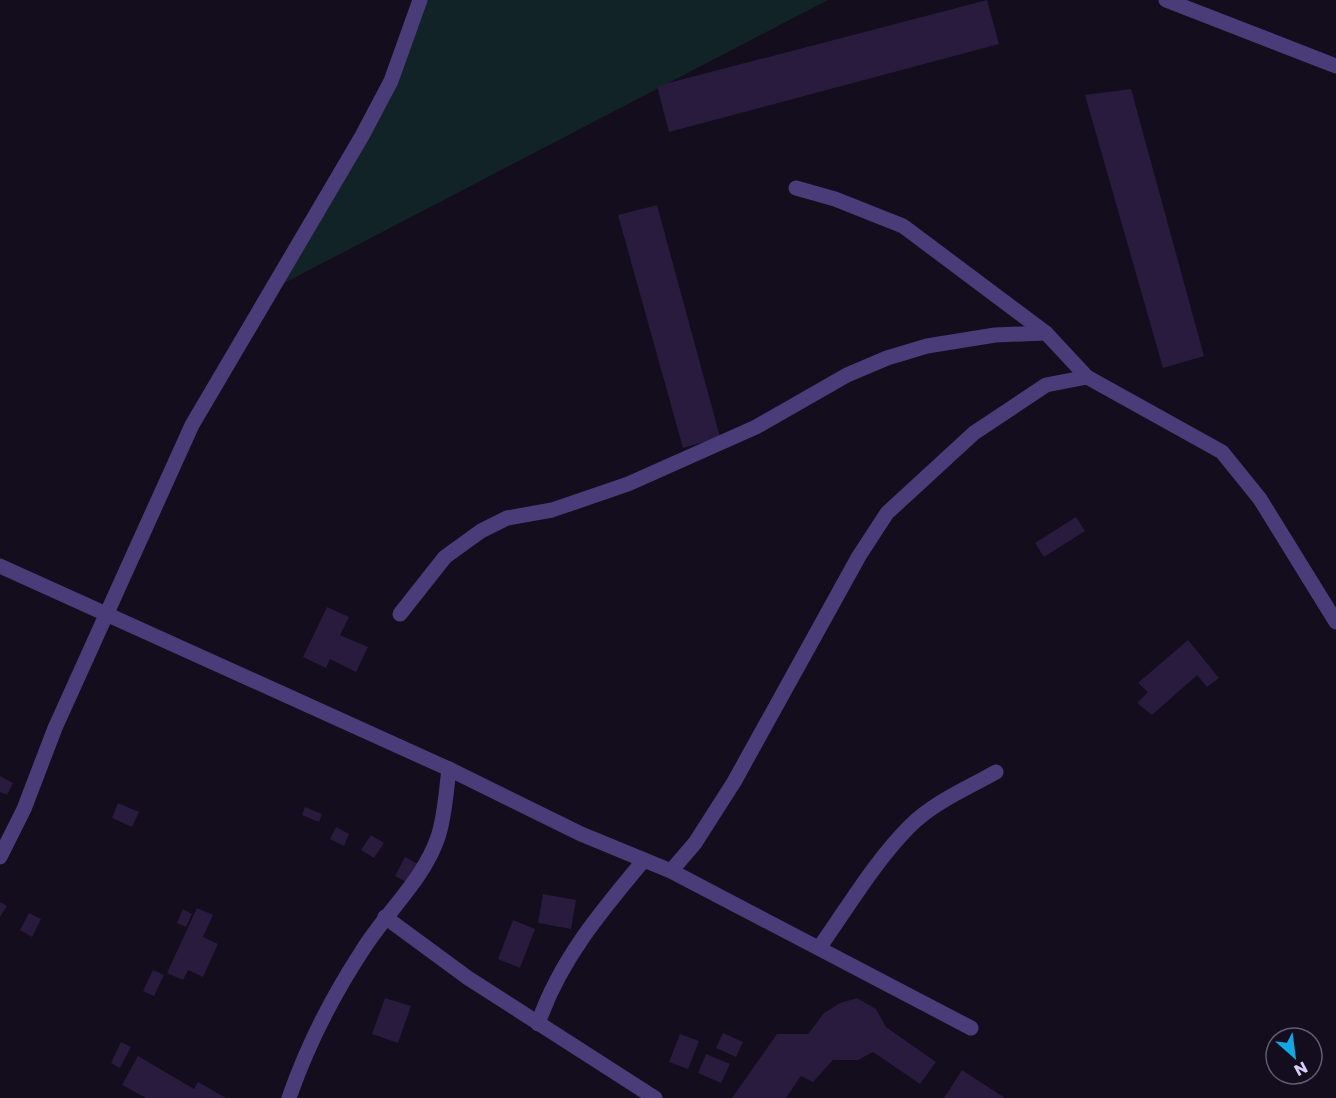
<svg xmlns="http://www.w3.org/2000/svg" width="1336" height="1098" font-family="Poppins,sans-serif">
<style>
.green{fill:#112326}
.building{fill:#281b3d}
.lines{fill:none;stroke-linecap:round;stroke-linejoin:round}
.minor{stroke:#493c79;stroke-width:15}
</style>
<rect width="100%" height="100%" fill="#130d1d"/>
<path class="green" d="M 428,0 L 828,0 L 269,291 Z"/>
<g class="building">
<path d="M 987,0 L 999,44 L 669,132 L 657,86 Z"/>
<path d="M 1131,89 L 1204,356 L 1163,368 L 1085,95 Z"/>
<path d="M 657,205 L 720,437 L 683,448 L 618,215 Z"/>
<path d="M 1076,517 L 1085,531 L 1044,557 L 1035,543 Z"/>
<path d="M 327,607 L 349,617 L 340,635 L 368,647 L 356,672 L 330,659 L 326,668 L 303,657 Z"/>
<path d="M 1188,640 L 1219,678 L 1207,687 L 1197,675 L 1152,715 L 1137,703 L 1148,692 L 1138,683 Z"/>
<path d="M 0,776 L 13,783 L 7,795 L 0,792 Z"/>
<path d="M 118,803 L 139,812 L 132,827 L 112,818 Z"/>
<path d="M 305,807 L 322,814 L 319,822 L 302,815 Z"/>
<path d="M 336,827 L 349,834 L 344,846 L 330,839 Z"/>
<path d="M 371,835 L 384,843 L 374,858 L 361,850 Z"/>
<path d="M 405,857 L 418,864 L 408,883 L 395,876 Z"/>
<path d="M 543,894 L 576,900 L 571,929 L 538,923 Z"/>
<path d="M 0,902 L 7,906 L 0,917 Z"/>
<path d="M 197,908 L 213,915 L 203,937 L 218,944 L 203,977 L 188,970 L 183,980 L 167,973 Z"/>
<path d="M 183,909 L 192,914 L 186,927 L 177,923 Z"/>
<path d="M 29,913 L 41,919 L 32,937 L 20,930 Z"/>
<path d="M 513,920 L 535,929 L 520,968 L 498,959 Z"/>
<path d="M 153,970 L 164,975 L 154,996 L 143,991 Z"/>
<path d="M 385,998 L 411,1006 L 398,1043 L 372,1034 Z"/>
<path d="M 857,998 L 876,1009 L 886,1027 L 936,1062 L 920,1084 L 873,1052 L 858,1060 L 833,1060 L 813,1082 L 801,1076 L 786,1098 L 732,1098 L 777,1034 L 808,1034 L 824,1013 L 840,1003 Z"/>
<path d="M 723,1033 L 743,1042 L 736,1057 L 716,1048 Z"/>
<path d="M 680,1034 L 699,1041 L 688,1069 L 669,1062 Z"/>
<path d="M 121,1042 L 131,1047 L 120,1068 L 111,1063 Z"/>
<path d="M 706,1054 L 730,1064 L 721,1083 L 698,1073 Z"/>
<path d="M 138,1056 L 194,1089 L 198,1082 L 226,1098 L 146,1098 L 122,1085 Z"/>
<path d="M 962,1070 L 1005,1098 L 944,1098 Z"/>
</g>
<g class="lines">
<g class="minor">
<path d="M 1166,0 L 1336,66"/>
<path d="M 796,188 L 835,199 L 903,226 L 1046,333 L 1087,377"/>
<path d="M 0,566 L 449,769 L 581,834 L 671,871 L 971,1028"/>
<path d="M 400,614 L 445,557 L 481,531 L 507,518 L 552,510 L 628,484 L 756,427 L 847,375 L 887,358 L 927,346 L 995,335 L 1046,333"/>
<path d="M 0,857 L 24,809 L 55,728 L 192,425 L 362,136 L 391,81 L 420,0"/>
<path d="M 671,871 L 695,843 L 734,782 L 859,556 L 887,513 L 974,433 L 1046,385 L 1087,377 L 1222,452 L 1260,499 L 1336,622"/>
<path d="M 385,917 L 468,978 L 655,1098"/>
<path d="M 819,948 C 848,907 875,861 910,826 C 934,802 968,788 996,772"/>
<path d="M 538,1024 C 559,961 602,910 644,860"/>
<path d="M 289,1098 C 307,1046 332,997 362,951 C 386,912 423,881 438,837 C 445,816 446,792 449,769"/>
</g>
</g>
<g transform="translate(1294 1056) rotate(152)"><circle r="28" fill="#130d1d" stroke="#635a76" stroke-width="1.5"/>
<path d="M0-4.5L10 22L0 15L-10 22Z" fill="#11a7e3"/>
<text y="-9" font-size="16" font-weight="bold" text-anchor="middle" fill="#dbcdfb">N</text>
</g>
</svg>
